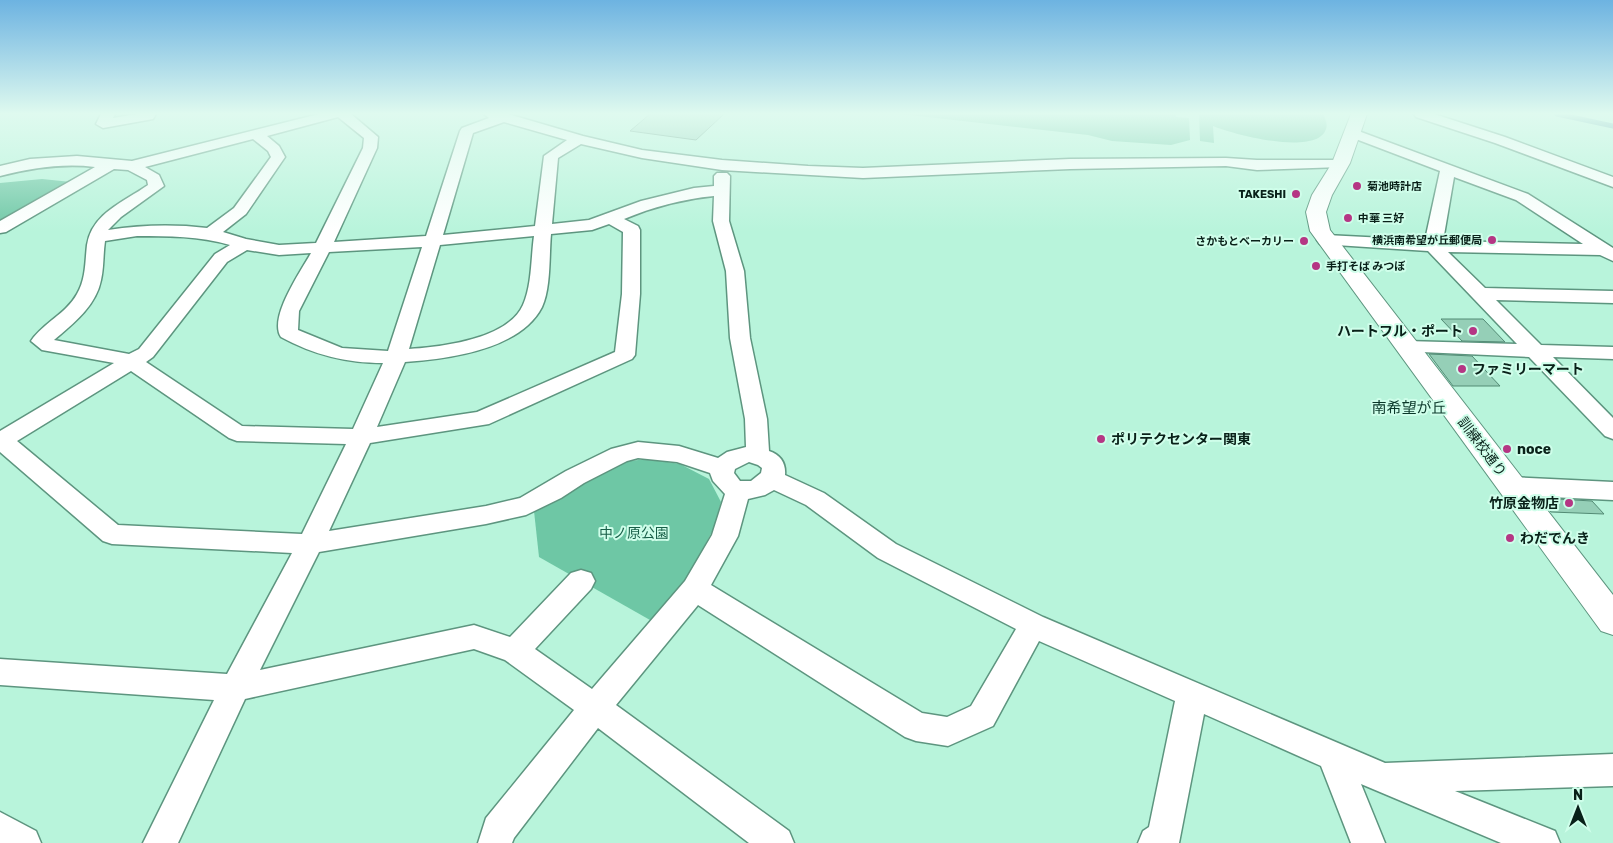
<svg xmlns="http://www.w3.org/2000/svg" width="1613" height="843" font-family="Rubik,'Noto Sans JP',sans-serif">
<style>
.green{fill:#6ec7a5}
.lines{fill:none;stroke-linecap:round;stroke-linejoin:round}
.stream{stroke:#3f869d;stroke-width:5}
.building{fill:#95cfb7;stroke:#538b75}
.minor-casing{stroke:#5d957f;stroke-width:3}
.tertiary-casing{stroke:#5d957f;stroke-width:2}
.minor{fill:#fff;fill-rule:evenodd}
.tertiary{fill:#fff;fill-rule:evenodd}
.poi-dot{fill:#b53684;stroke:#cffeea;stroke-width:2}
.labels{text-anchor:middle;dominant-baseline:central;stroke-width:4;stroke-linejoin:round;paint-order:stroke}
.far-poi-label{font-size:11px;font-weight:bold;fill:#092119;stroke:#cffeea;text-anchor:start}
.poi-label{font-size:14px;font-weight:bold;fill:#092119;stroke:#cffeea;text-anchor:start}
.street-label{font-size:14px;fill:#092119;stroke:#cffeea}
.park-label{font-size:14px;fill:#185f48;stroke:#cffeea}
.neighbourhood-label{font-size:15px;fill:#0a3729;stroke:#cffeea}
</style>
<rect width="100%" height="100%" fill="#b8f4db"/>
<g class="green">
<path d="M 901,114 L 1176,114 L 1176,117 L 1189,118 L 1190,140 L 1171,145 L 1112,141 L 1088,135 Z"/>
<path d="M 1199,114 L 1323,114 C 1325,118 1328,124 1326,129 C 1317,157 1232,134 1213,126 L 1214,143 L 1200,141 Z"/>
<path d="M 42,179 L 71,182 L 0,223 L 0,183 Z"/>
<path d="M 648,459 L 680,464 L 709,479 L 721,502 L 714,528 L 681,590 L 650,620 L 539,557 L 534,511 L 585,482 L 629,461 Z"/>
</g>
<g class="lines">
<path class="stream" d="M 1557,114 L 1613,126"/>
</g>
<g class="building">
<path d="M 650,114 L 724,114 L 696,140 L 630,131 Z"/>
<path d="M 1441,319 L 1483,319 L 1505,342 L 1462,341 Z"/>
<path d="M 1429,354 L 1472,356 L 1500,386 L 1453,386 Z"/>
<path d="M 1540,498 L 1592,501 L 1604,514 L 1551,512 Z"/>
</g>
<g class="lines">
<g class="minor-casing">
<g id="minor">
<path d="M 101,114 L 115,114 L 113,118 L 137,114 L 156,114 L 153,119 L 103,128 L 96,124 Z"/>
<path d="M 319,114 L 351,114 L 378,137 L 377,148 L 334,242 L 426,236 L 460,131 L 462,128 L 489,118 L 484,114 L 508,114 L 583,136 L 642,150 L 722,160 L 808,166 L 863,168 L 1070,159 L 1226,158 L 1257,160 L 1346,160 L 1348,163 L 1346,166 L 1341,167 L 1257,170 L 1226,166 L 1070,169 L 863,178 L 722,170 L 642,158 L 581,144 L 558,158 L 552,224 L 589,220 L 641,201 L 694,188 L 714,186 L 714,176 L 717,173 L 727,173 L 730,176 L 729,221 L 744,271 L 750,338 L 767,419 L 769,451 C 781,455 786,464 785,475 L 824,493 L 896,544 L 1043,617 L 1385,763 L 1613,754 L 1613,786 L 1455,791 L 1555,831 L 1560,843 L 1501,843 L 1361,784 L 1385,843 L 1351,843 L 1321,766 L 1204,714 L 1179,843 L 1138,843 L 1143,831 L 1149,827 L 1175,701 L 1039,641 L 993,726 L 948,746 L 916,741 L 905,737 L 698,605 L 616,705 L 789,831 L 794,843 L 749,843 L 598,728 L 514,838 L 512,843 L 478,843 L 486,818 L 574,710 L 505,660 L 474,649 L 245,699 L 178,843 L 143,843 L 214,700 L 0,685 L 0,659 L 227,674 L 292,553 L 112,544 L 103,541 L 0,452 L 0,431 L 114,363 L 42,350 L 31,341 C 43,323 66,314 77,294 C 86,279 85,262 87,245 C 92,213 124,202 148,185 L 147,180 L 128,170 L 114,169 L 6,232 L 0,233 L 0,221 L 95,167 C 63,163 31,168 0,176 L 0,166 L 30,159 L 77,156 L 132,161 ZM 338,117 L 364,138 L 363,148 L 316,243 L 279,245 L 246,239 L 223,232 L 246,214 L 285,157 L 279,146 L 267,136 ZM 504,122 L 567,140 L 544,156 L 535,226 L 443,235 L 473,133 ZM 253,139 L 268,151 L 271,157 L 234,208 L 207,228 C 173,224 141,225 108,230 L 121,217 L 164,186 L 159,175 L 145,167 ZM 714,196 L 713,221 L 726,271 L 730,338 L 745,419 L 746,447 L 727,452 L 718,458 L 679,446 L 638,442 L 611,449 L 566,471 L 520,498 L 486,506 L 329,531 L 370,443 L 489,424 L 632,359 L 635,355 L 640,294 L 640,230 L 638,226 L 624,219 C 653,207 682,199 714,196 ZM 609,224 L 623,232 L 622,294 L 615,352 L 477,412 L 377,427 L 405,362 C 448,359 520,350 542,307 C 551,288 549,255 551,234 L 592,230 ZM 137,236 C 169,236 199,236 230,245 L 215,254 L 139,349 L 129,354 L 54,340 C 73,324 96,306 101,280 C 104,267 103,254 105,241 ZM 534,236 C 531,257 532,285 523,305 C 508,339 442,347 409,349 L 440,245 ZM 422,247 L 388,351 L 342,348 L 298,330 L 299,311 L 329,252 ZM 247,250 L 279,255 L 311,253 C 301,271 268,318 281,337 C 314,355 346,363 383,363 L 353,429 L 242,426 L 146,362 L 153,357 L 227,262 ZM 131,371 L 229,438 L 237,441 L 346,444 L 302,534 L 118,525 L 17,441 ZM 638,458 L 677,462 L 710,473 L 713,481 L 725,494 L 712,535 L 685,581 L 592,689 L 535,649 L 591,589 L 595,581 L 591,573 L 581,570 L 571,573 L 510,637 L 474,625 L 260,670 L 319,552 L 486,524 L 526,515 L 561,498 L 584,483 L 627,461 ZM 749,462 L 758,465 L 762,468 L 761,473 L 751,481 L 740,481 L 734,473 L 735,469 ZM 774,490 L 806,505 L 878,558 L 1016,629 L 971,706 L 947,717 L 922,713 L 711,585 L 738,536 L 748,499 L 765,495 Z"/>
<path d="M 1414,114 L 1434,114 L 1505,137 L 1613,177 L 1613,187 L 1495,143 L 1416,117 Z"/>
<path d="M 1353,129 L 1528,194 L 1613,248 L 1613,261 L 1600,255 L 1448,252 L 1485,288 L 1613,291 L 1613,303 L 1496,300 L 1541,345 L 1613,347 L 1613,359 L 1553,357 L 1613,418 L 1613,439 L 1605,436 L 1529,357 L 1399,351 L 1396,347 L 1399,343 L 1406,341 L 1517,344 L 1428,251 L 1320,244 L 1317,240 L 1320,236 L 1326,235 L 1425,240 L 1440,171 L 1348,136 L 1346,133 L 1348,130 ZM 1454,177 L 1516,200 L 1583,244 L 1443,241 Z"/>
<path d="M 1511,477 L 1613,482 L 1613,500 L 1511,495 L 1502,492 L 1499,486 L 1502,480 Z"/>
<path d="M 0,812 L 36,831 L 41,843 L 0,843 Z"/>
</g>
</g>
<g class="tertiary-casing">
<path id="tertiary" d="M 1351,114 L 1367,114 L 1350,163 L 1332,195 L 1326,212 L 1330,230 L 1613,595 L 1613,635 L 1601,631 L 1310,231 L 1306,212 L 1312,195 L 1332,163 Z"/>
</g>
<use href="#minor" class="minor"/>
<use href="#tertiary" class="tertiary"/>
</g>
<linearGradient id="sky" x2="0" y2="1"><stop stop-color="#6db3e1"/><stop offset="0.49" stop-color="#dffaef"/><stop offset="1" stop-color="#dffaef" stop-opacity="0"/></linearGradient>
<rect width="1613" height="232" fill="url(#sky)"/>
<g class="poi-dot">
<circle cx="1357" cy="186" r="5"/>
<circle cx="1296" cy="194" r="5"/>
<circle cx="1348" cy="218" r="5"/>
<circle cx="1492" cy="240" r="5"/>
<circle cx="1304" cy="241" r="5"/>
<circle cx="1316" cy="266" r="5"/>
<circle cx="1473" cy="331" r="5"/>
<circle cx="1462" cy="369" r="5"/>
<circle cx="1101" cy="439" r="5"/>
<circle cx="1507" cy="449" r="5"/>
<circle cx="1569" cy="503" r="5"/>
<circle cx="1510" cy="538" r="5"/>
</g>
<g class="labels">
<g class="far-poi-label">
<text x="1367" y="186">菊池時計店</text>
<text x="1286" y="194" text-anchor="end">TAKESHI</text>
<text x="1358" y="218">中華 三好</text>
<text x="1482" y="240" text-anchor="end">横浜南希望が丘郵便局</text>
<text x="1294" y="241" text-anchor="end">さかもとベーカリー</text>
<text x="1326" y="266">手打そば みつぼ</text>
</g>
<g class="poi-label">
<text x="1463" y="331" text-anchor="end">ハートフル・ポート</text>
<text x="1472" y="369">ファミリーマート</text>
<text x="1111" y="439">ポリテクセンター関東</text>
<text x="1517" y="449">noce</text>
<text x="1559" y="503" text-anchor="end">竹原金物店</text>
<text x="1520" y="538">わだでんき</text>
</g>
<g class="street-label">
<text transform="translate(1482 447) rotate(53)">訓練校通り</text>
</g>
<g class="park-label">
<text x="634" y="533">中ノ原公園</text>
</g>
<g class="neighbourhood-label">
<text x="1409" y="408">南希望が丘</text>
</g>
</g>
<g transform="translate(1578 808)" stroke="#cffeea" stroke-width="4" paint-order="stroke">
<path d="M0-4L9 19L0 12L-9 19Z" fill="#092119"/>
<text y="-8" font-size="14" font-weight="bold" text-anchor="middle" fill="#092119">N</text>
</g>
</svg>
